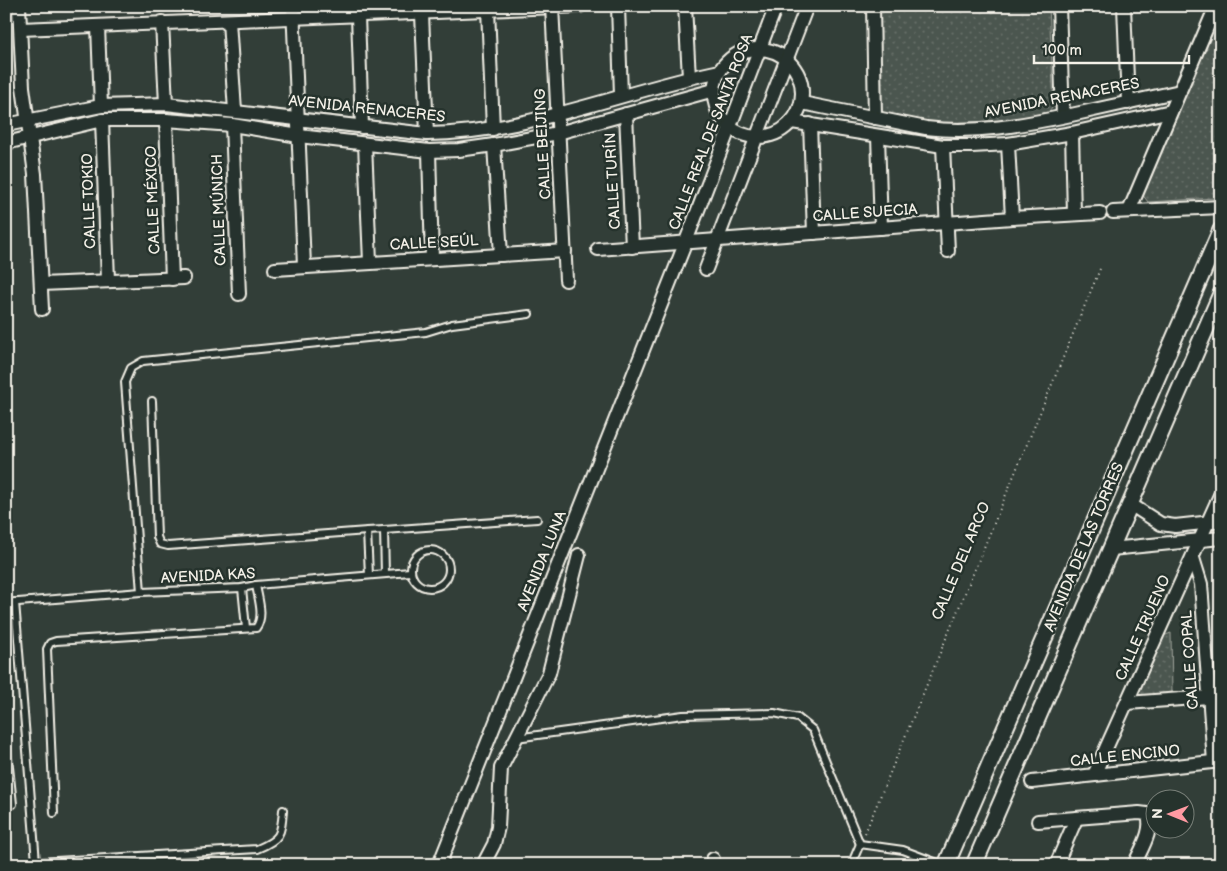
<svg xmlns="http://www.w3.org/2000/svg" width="1227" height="871" font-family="'Balsamiq Sans',sans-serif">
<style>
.grass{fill:url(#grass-dots);stroke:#a0a49c}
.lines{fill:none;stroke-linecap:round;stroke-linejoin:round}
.service-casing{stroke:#f4f1e8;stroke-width:10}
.minor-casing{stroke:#f4f1e8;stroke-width:16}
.tertiary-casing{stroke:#f4f1e8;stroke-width:19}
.path{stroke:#f4f1e8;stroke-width:2;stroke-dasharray:1 4;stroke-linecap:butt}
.service{stroke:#26332d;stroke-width:6}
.minor{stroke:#26332d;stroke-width:12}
.tertiary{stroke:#26332d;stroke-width:15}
.labels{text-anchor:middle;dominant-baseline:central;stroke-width:5;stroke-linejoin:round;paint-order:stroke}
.street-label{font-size:15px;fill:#f4f1e8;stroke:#26332d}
</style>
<defs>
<pattern id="grass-dots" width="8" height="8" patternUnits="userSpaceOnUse" patternTransform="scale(1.25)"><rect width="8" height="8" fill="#4c564f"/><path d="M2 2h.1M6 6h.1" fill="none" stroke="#666f68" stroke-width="1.8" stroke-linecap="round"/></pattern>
</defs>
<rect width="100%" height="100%" fill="#323e38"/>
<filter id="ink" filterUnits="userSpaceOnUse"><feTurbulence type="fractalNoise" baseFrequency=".02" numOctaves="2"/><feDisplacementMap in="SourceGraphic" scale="10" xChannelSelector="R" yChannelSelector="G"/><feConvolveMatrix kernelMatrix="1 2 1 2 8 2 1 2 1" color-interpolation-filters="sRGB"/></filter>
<g filter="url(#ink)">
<g class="grass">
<path d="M 875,6 L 1049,6 L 1054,106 L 1047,114 L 1003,121 L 932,123 L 882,112 L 878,105 Z"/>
<path d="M 1221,11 L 1221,194 L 1215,198 L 1148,202 L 1142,194 Z"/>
<path d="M 1171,633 L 1172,693 L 1138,697 L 1137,690 L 1163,636 Z"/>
</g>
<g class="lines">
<g class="service-casing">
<g id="service">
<path d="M 152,401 L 157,537 L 160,544 L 168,546 L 367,531 L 369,575"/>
<path d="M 384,530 L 537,519"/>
<path d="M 367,531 L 384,530 L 385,574"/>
<circle cx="430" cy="569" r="19"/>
<path d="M 242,588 L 246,628"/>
<path d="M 141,592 L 125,382 L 131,368 L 143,361 L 426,332 L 452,324 L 529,314"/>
<path d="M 15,602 L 36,862"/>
<path d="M 6,603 L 141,592 L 242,588 L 256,585 L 410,572"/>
<path d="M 516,738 L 683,715 L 774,713 L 798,718 L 813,730 L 860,844 L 903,850 L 943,865"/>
<path d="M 6,739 L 13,804"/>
<path d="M 54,813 L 47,649 L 50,643 L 56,641 L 256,628 C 265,617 258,598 256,585"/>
<path d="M 6,864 L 257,849 C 281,839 281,835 283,810"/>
<path d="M 851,865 L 860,844"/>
</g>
</g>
<g class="minor-casing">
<g id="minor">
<path d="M 19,6 L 23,87 L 35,174 L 42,309"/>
<path d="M 293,6 L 304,266"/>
<path d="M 552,6 L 566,280"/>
<path d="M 618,6 L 621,95"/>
<path d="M 685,6 L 689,77"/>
<path d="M 873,6 L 875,118"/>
<path d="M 1059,6 L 1063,116"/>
<path d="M 1124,6 L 1128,103"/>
<path d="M 488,9 L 493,129"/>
<path d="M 422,14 L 427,134"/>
<path d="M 358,16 L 362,127"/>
<path d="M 229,21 L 235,111"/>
<path d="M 162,22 L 166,104"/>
<path d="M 98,26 L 101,106"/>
<path d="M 21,29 L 580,6"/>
<circle cx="758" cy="93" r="44"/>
<path d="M 802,103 L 926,128 C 976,134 1022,125 1071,115 C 1107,107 1144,99 1180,91"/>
<path d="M 626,114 L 632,247"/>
<path d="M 102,120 L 108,280"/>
<path d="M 166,120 L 172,279"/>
<path d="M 792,122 L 943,146 L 972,146 L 1008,144 L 1072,133 L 1171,111"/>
<path d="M 810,124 L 814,233"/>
<path d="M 6,125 L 101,106 L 166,104 L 427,134 C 528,133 622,91 720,71"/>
<path d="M 232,125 L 239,294"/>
<path d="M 1072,133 L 1074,214"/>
<path d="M 878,136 L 881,228"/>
<path d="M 6,143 L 102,120 L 166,120 L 232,125 L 299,136 L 429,151 L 459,150 L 494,145 L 558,133 L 714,90"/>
<path d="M 365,144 L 370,262"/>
<path d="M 1008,144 L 1012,218"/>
<path d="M 494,145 L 501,255"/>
<path d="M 943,146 L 948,251"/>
<path d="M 429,151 L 432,259"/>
<path d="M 1129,211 L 1216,6"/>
<path d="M 1113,212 L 1221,207"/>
<path d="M 598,249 L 1012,218 L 1100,213"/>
<path d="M 275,269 L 565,251"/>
<path d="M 706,269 L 807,6"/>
<path d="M 41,284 L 184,278"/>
<path d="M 1130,504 L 1161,524 L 1175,526 L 1221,521"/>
<path d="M 1111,549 L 1221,538"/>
<path d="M 1193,558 L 1201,584 L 1214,762"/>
<path d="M 1127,703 L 1209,697"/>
<path d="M 1094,775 L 1221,493"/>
<path d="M 1032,782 L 1221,761"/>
<path d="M 1038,821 L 1139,813 L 1147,814 C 1155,829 1140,851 1134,865"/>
<path d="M 439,865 L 685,244 L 776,6"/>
<path d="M 483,865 L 494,844 L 498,827 L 501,768 L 549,673 L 579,555"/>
<path d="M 711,865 L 713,859"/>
<path d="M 1056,865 L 1076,819"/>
</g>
</g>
<g class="tertiary-casing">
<g id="tertiary">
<path d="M 946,865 L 1221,230"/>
<path d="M 974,865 L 1221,294"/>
</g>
</g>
<path class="path" d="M 865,833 L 1100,269"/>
<use href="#service" class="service"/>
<use href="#minor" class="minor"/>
<use href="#tertiary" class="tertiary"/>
</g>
</g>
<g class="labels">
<g class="street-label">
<text transform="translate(1062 98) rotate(-11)">AVENIDA RENACERES</text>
<text transform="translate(367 109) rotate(6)">AVENIDA RENACERES</text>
<text transform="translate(711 132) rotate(-69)">CALLE REAL DE SANTA ROSA</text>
<text transform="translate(543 144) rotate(-93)">CALLE BEIJING</text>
<text transform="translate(613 181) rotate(-93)">CALLE TURÍN</text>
<text transform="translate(153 200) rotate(-92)">CALLE MÉXICO</text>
<text transform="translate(89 201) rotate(-92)">CALLE TOKIO</text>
<text transform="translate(219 210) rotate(-92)">CALLE MÚNICH</text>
<text transform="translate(865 213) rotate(-4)">CALLE SUECIA</text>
<text transform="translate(434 243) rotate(-3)">CALLE SEÚL</text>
<text transform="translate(1084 547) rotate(-67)">AVENIDA DE LAS TORRES</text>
<text transform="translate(542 561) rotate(-68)">AVENIDA LUNA</text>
<text transform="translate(961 561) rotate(-67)">CALLE DEL ARCO</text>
<text transform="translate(208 576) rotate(-3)">AVENIDA KAS</text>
<text transform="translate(1143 628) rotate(-66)">CALLE TRUENO</text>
<text transform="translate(1190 660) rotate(-94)">CALLE COPAL</text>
<text transform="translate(1125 756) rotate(-6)">CALLE ENCINO</text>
</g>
</g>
<rect width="1227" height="871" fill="none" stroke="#26332d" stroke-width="25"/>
<rect x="12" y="12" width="1202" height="846" fill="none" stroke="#f4f1e8" stroke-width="2" filter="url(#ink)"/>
<g transform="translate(1170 814) rotate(271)"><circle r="24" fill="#26332d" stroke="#787f78"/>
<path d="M0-4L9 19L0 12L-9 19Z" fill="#ff9aa2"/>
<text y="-8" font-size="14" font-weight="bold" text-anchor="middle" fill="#f4f1e8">N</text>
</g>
<path d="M1034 55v8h155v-8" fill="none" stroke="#f4f1e8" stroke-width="2.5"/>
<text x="1042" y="55" font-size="15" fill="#f4f1e8" stroke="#26332d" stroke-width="4" paint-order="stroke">100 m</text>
</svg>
